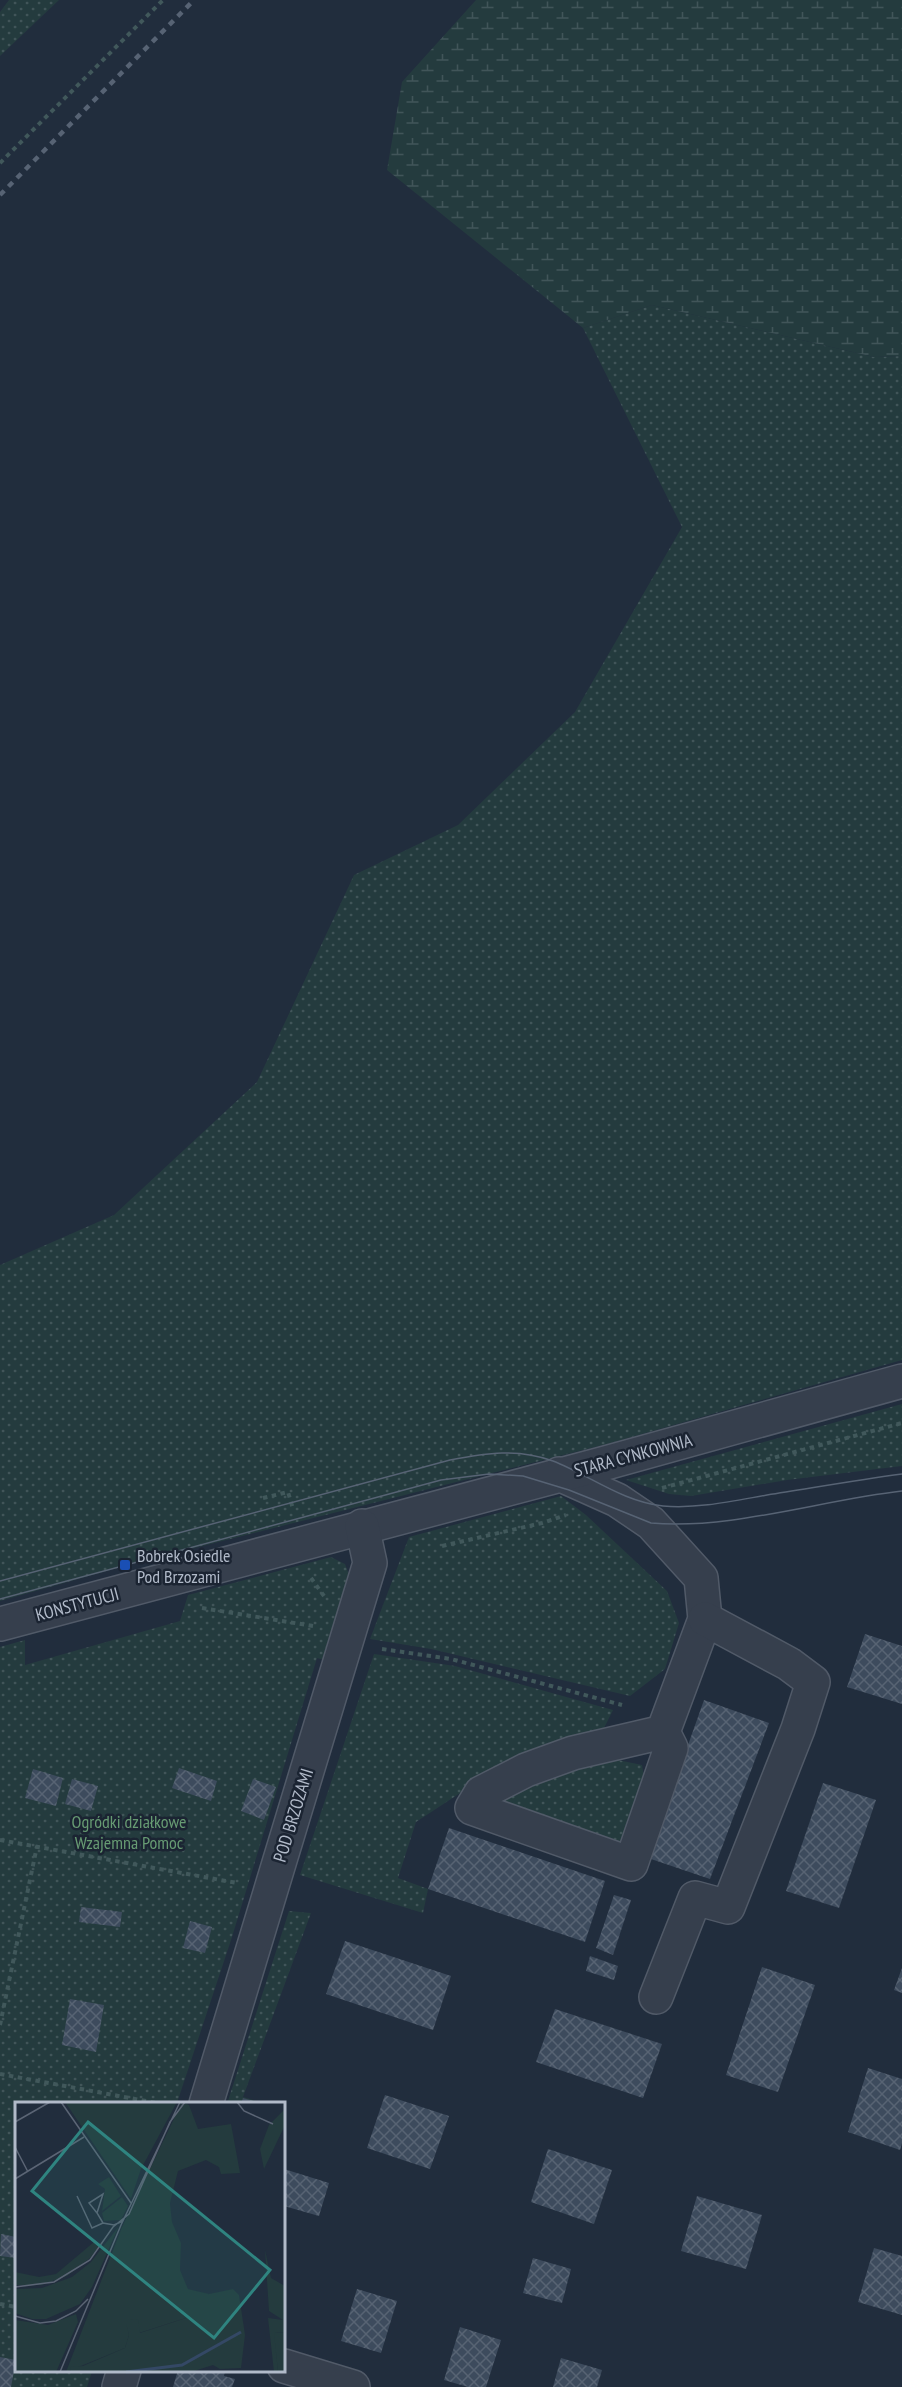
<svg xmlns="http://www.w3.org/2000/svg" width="902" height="2387" font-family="'PT Sans Narrow',sans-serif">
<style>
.grass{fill:url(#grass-dots)}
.wetland{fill:url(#wetland-marsh)}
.building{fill:url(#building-cross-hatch)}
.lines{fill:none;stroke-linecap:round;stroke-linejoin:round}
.minor-casing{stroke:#515a68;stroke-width:36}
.path{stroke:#41585b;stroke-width:4;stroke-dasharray:4.5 4.5;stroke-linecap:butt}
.minor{stroke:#363f4d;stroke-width:33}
.tram{stroke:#576374;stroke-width:1.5}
.rail{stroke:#576374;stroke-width:4.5;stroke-dasharray:6 6;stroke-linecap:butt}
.transit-dot{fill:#1a4fb4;stroke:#1b2432;stroke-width:2}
.labels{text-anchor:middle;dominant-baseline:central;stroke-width:5;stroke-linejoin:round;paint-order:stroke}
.street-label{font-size:18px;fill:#b1bac9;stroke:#1b2432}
.poi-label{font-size:18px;fill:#b1bac9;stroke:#1b2432;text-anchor:start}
.park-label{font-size:18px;fill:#679b73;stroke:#1b2432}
.inset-river{fill:none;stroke:#344865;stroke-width:3}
.inset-road{fill:none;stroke:#5b6575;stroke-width:1.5}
.view{fill:#2f8480;fill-opacity:0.15;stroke:#2f8480;stroke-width:3}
.inset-edge{fill:none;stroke:#b1bac9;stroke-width:3}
</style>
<defs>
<pattern id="grass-dots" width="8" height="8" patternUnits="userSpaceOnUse" patternTransform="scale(1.5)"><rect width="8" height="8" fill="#243b3e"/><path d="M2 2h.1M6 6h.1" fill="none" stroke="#415559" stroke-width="1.8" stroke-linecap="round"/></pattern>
<pattern id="wetland-marsh" width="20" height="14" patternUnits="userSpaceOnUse" patternTransform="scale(1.5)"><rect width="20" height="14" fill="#243b3e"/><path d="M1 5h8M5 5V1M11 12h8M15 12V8" fill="none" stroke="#415559"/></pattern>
<pattern id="building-cross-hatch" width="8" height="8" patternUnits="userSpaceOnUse" patternTransform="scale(1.5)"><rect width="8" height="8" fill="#3d4b5d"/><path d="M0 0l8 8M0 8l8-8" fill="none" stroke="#576373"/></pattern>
</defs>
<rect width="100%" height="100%" fill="#212d3d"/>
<g class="grass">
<path d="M 9,0 L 59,0 L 0,56 L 0,12 Z"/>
<path d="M 652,305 L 874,357 L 902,356 L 902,1360 L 607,1444 L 135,1563 L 0,1601 L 0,1265 L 114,1215 L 257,1082 L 354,875 L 458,825 L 575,712 L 682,527 L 583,328 Z"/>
<path d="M 902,1404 L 902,1466 L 787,1480 L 691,1496 L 669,1494 L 626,1480 Z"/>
<path d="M 561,1496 L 586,1515 L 667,1591 L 679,1623 L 665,1669 L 630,1696 L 431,1649 L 370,1639 L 409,1537 Z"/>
<path d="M 331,1557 L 345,1564 L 354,1588 L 328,1661 L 317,1658 L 232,1937 L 177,2103 L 16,2104 L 16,2370 L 92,2371 L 87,2387 L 0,2387 L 0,1647 L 25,1640 L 25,1665 L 180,1621 L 188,1595 Z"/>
<path d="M 374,1654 L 455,1666 L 613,1710 L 602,1732 L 512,1759 L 416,1822 L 398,1878 L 428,1889 L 423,1913 L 300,1875 Z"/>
<path d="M 608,1758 L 642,1765 L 645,1782 L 618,1853 L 503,1810 L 508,1791 Z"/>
<path d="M 289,1911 L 311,1913 L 243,2097 L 263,2103 L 227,2104 Z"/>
</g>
<path class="wetland" d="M 476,0 L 902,0 L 902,356 L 874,357 L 652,305 L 583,328 L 387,170 L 402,82 Z"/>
<g class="building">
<path d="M 865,1634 L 902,1646 L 902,1704 L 847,1687 Z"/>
<path d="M 704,1700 L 769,1723 L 710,1879 L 648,1858 Z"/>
<path d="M 179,1768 L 217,1781 L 211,1801 L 172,1788 Z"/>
<path d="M 33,1769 L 63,1778 L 56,1806 L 25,1798 Z"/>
<path d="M 72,1779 L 98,1786 L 91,1811 L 65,1804 Z"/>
<path d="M 253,1779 L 276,1787 L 264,1820 L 241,1811 Z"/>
<path d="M 823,1783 L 876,1800 L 839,1908 L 786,1891 Z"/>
<path d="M 449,1828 L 605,1881 L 585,1942 L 428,1889 Z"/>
<path d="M 614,1895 L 631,1900 L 613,1955 L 596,1948 Z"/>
<path d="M 81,1907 L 122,1912 L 120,1927 L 79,1922 Z"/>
<path d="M 190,1921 L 212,1927 L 205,1953 L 183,1948 Z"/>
<path d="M 345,1941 L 451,1976 L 433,2030 L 326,1994 Z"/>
<path d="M 590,1956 L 618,1966 L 614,1980 L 586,1971 Z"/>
<path d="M 762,1967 L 815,1985 L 778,2092 L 726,2075 Z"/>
<path d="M 902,1968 L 902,1993 L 894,1990 Z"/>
<path d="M 70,1999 L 104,2005 L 96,2052 L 62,2045 Z"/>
<path d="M 555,2009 L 662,2044 L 643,2098 L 536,2062 Z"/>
<path d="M 868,2068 L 902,2079 L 902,2143 L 900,2150 L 848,2132 Z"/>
<path d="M 385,2095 L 449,2116 L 430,2169 L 367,2148 Z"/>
<path d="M 243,2098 L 260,2103 L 260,2104 L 241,2104 Z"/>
<path d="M 548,2149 L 612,2170 L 594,2224 L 531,2202 Z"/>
<path d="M 284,2169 L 329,2183 L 319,2216 L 284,2206 Z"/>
<path d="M 697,2196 L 762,2215 L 746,2269 L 681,2251 Z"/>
<path d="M 1,2234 L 16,2237 L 16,2258 L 0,2256 Z"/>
<path d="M 874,2248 L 902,2256 L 902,2315 L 858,2302 Z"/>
<path d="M 533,2258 L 571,2269 L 562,2303 L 523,2293 Z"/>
<path d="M 357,2289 L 397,2301 L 381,2353 L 341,2341 Z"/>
<path d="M 460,2327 L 501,2340 L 486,2387 L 468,2387 L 444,2380 Z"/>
<path d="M 0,2357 L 16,2360 L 11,2387 L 0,2387 Z"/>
<path d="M 561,2358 L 602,2370 L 597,2387 L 553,2387 Z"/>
<path d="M 178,2370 L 225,2370 L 224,2376 L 235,2379 L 232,2387 L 173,2387 Z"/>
</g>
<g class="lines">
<g class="minor-casing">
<g id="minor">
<path d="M 559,1474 L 617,1500 L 651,1523 L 701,1578 L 705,1619 L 663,1732 L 573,1753 L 526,1770 L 481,1793 L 472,1808 L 631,1864 L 671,1748 L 663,1732"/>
<path d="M 0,1624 L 602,1464 L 902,1381"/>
<path d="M 656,1997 L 695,1898 L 728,1907 L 798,1729 L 813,1682 L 789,1664 L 705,1619"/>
<path d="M 206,2104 L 370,1563 L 362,1526"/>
<path d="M 284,2366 L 353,2387"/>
<path d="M 119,2387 L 124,2370"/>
</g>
</g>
<g class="path">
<path d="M 0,163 L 163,0"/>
<path d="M 662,1488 L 902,1423"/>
<path d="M 263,1498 L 288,1492 L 293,1509"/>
<path d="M 442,1546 L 542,1523 L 566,1515"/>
<path d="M 311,1578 L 324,1596"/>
<path d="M 202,1608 L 313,1626"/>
<path d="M 382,1649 L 451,1659 L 622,1705"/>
<path d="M 0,1840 L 237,1883"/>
<path d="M 0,2025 L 37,1846"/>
<path d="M 0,2074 L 162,2104"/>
<path d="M 0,2304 L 16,2307"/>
</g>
<use href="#minor" class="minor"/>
<g class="tram">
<path d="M 0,1581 L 450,1460 C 486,1453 518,1448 553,1461 C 589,1475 623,1502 663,1506 C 698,1509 733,1501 767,1495 C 812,1488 857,1480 902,1474"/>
<path d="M 0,1599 L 441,1480 L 489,1474 L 523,1476 L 569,1490 L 651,1523 C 731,1530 821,1500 902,1491"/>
</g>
<path class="rail" d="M 0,195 L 194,0"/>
</g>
<rect class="transit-dot" x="119" y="1559" width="12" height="12" rx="3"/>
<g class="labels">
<g class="street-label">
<text transform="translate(633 1455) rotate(-15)">STARA CYNKOWNIA</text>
<text transform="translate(77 1604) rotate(-15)">KONSTYTUCJI</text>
<text transform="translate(293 1815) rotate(-73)">POD BRZOZAMI</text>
</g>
<g class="poi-label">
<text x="137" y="1555">Bobrek Osiedle<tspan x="137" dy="21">Pod Brzozami</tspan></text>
</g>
<g class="park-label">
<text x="129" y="1821">Ogródki działkowe<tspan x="129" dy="21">Wzajemna Pomoc</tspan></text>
</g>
</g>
<g transform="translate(15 2102)">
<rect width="270" height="270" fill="#212d3d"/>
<path d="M 50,0 L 162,0 L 126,67 L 116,97 ZM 167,0 L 174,3 L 183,27 L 216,22 L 225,71 L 206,72 L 204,65 L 191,58 L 163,69 L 155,101 L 157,120 L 166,141 L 165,168 L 173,187 L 194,192 L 192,199 L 171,216 L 124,231 L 112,222 L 114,233 L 110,246 L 51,270 L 107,125 ZM 270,7 L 270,23 L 249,67 L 245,47 L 254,23 ZM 94,75 L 106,94 L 87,109 L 90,87 L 83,82 ZM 107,95 L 113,104 L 106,118 L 89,119 L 87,111 ZM 104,124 L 77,185 L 65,202 L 31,217 L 17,217 L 0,211 L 0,187 L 27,186 L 57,175 L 76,160 ZM 250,148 L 256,176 L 270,184 L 270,230 L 260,231 L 263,270 L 259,270 L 253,216 L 268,218 L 254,209 ZM 61,212 L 63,220 L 41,270 L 0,270 L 0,218 L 33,223 Z" fill="#243b3e"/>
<path d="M 79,140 L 85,143 L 75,156 L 52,174 L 26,183 L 0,183 L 0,170 L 24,175 L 41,172 ZM 270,230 L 270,270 L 263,270 L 259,231 Z" fill="#243b3e"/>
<path d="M 218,187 L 224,193 L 230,233 L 226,266 L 205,267 L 198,263 L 176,270 L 56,270 L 55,265 L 68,264 L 110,246 L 114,233 L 111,222 L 116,217 L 123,218 L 125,231 L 171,216 L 194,192 Z" fill="#243b3e"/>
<path class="inset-river" d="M 111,270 L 167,263 L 226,230"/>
<path class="inset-road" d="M 46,0 L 116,101M 222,0 L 229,9 L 258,22M 0,20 L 35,0M 0,45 L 13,70M 0,77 L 69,35M 62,94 L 77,126 L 88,121M 82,111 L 74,101 L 88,92 L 82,111 L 88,121 L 99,123 L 108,119M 0,185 L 39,180 L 75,158 L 98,125 L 114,112 L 155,20 L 170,0M 0,214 L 25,221 L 41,219 L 61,209 L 73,197M 45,270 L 106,123 L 165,0"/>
<path class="view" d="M 73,20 L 255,168 L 199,236 L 17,89 Z"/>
<rect width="270" height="270" class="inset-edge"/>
</g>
</svg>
